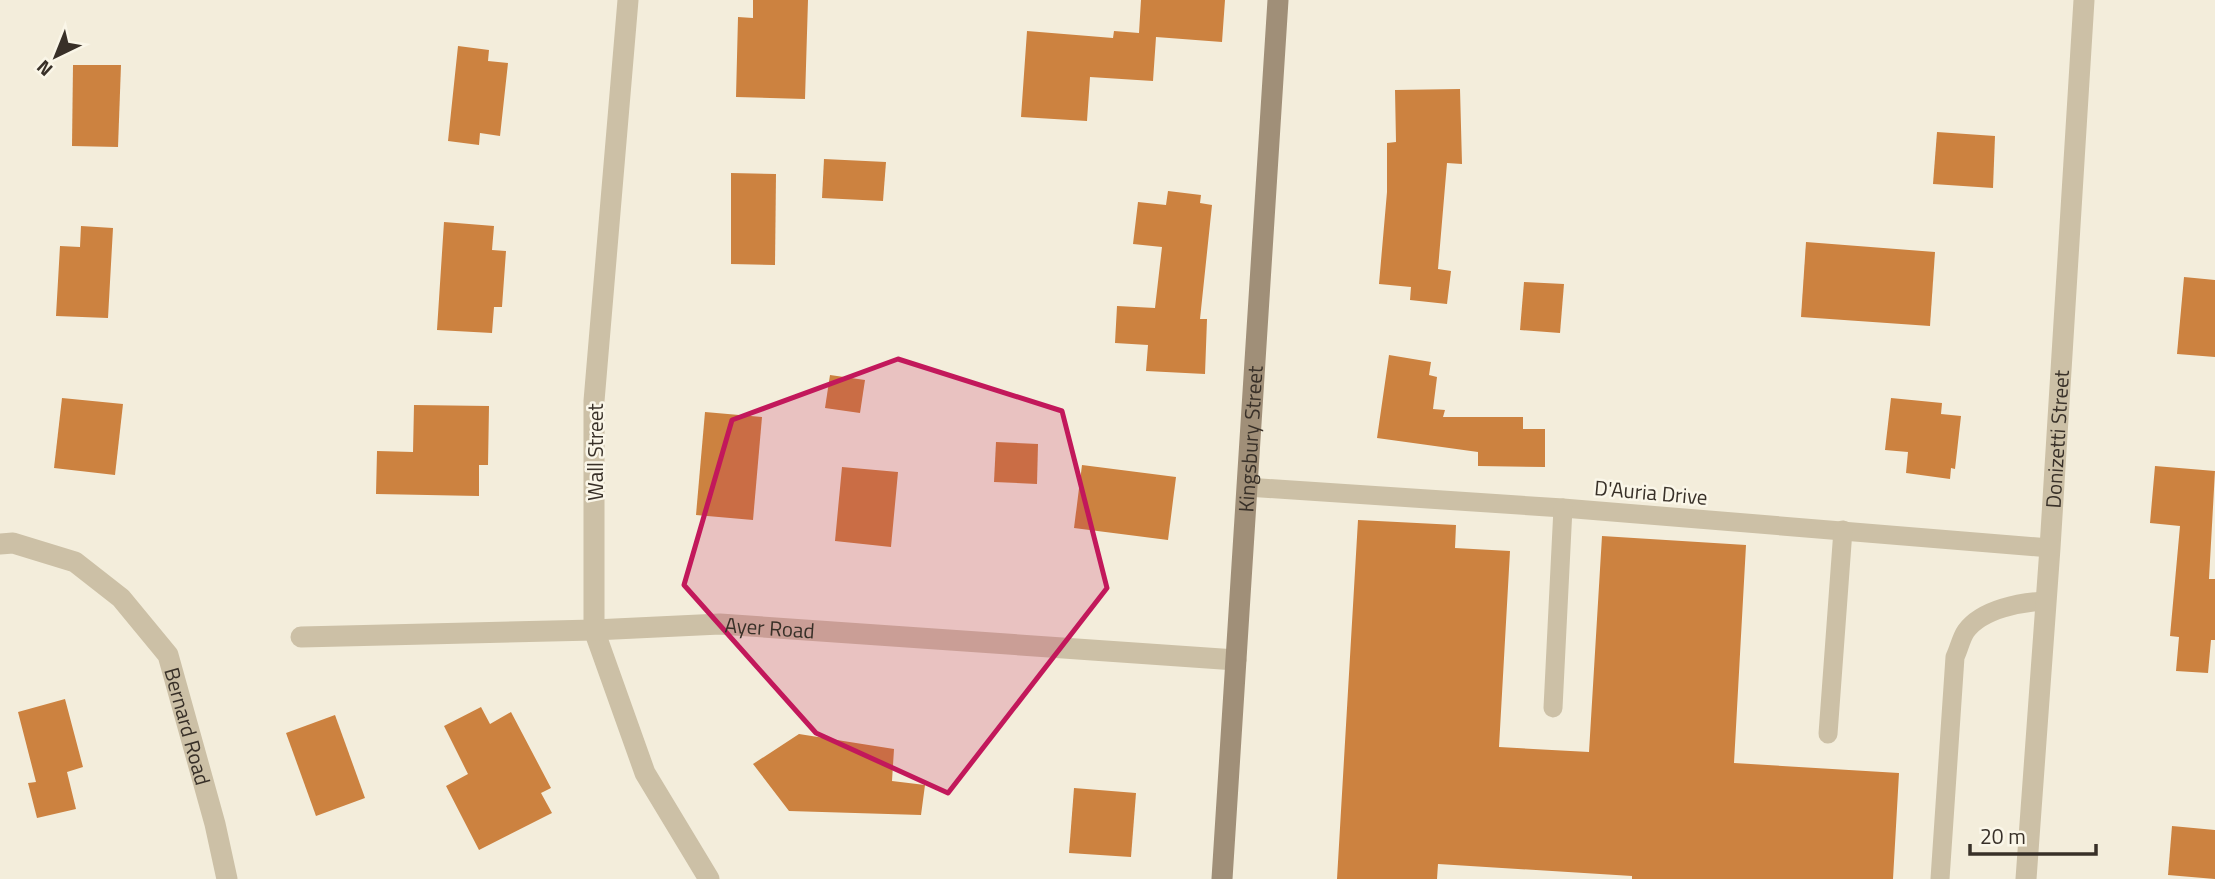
<svg xmlns="http://www.w3.org/2000/svg" width="2215" height="879" font-family="'Titillium Web',sans-serif">
<style>
.building{fill:#cc8240}
.lines{fill:none;stroke-linecap:round;stroke-linejoin:round}
.lane{stroke:#ccc0a6;stroke-width:19}
.street{stroke:#ccc0a6;stroke-width:21}
.secondary{stroke:#a08f78;stroke-width:21}
.marked{fill:#c2185b;fill-opacity:0.2;stroke:#c2185b;stroke-width:5;stroke-linejoin:round}
.labels{text-anchor:middle;dominant-baseline:central;stroke-width:5;stroke-linejoin:round;paint-order:stroke}
.street-label{font-size:21px;fill:#383028;stroke:#faf6e8}
</style>
<rect width="100%" height="100%" fill="#f3eddb"/>
<g class="building">
<path d="M 753,0 L 808,0 L 805,99 L 736,97 L 738,17 L 753,18 Z"/>
<path d="M 1141,0 L 1225,0 L 1222,42 L 1156,37 L 1153,81 L 1090,77 L 1087,121 L 1021,117 L 1027,31 L 1113,38 L 1114,31 L 1139,33 Z"/>
<path d="M 458,46 L 489,50 L 488,61 L 508,63 L 500,136 L 480,133 L 479,145 L 448,141 Z"/>
<path d="M 73,65 L 121,65 L 118,147 L 72,146 Z"/>
<path d="M 1460,89 L 1462,164 L 1447,163 L 1438,269 L 1451,271 L 1447,304 L 1410,300 L 1411,287 L 1379,284 L 1387,192 L 1387,143 L 1396,142 L 1395,90 Z"/>
<path d="M 1937,132 L 1995,136 L 1993,188 L 1933,184 Z"/>
<path d="M 824,159 L 886,162 L 883,201 L 822,198 Z"/>
<path d="M 731,173 L 776,174 L 775,265 L 731,264 Z"/>
<path d="M 1168,191 L 1201,195 L 1200,203 L 1212,205 L 1200,319 L 1207,319 L 1205,374 L 1146,371 L 1148,345 L 1115,343 L 1117,306 L 1155,308 L 1162,247 L 1133,244 L 1138,202 L 1166,205 Z"/>
<path d="M 444,222 L 494,226 L 492,250 L 506,251 L 502,307 L 494,307 L 492,333 L 437,330 Z"/>
<path d="M 81,226 L 113,228 L 108,318 L 56,316 L 60,246 L 80,247 Z"/>
<path d="M 1806,242 L 1935,252 L 1930,326 L 1801,317 Z"/>
<path d="M 2184,277 L 2215,280 L 2215,357 L 2177,354 Z"/>
<path d="M 1524,282 L 1564,284 L 1560,333 L 1520,330 Z"/>
<path d="M 1389,355 L 1431,362 L 1429,375 L 1437,377 L 1433,409 L 1445,410 L 1443,417 L 1523,417 L 1523,429 L 1545,429 L 1545,467 L 1478,466 L 1478,452 L 1377,438 Z"/>
<path d="M 830,375 L 865,380 L 860,413 L 825,408 Z"/>
<path d="M 62,398 L 123,404 L 115,475 L 54,468 Z"/>
<path d="M 1891,398 L 1942,403 L 1941,414 L 1961,416 L 1955,469 L 1951,468 L 1950,479 L 1906,473 L 1908,452 L 1885,450 Z"/>
<path d="M 414,405 L 489,406 L 488,465 L 479,465 L 479,496 L 376,494 L 377,451 L 413,452 Z"/>
<path d="M 705,412 L 762,417 L 753,520 L 696,515 Z"/>
<path d="M 996,442 L 1038,444 L 1037,484 L 994,482 Z"/>
<path d="M 1082,465 L 1176,477 L 1168,540 L 1074,528 Z"/>
<path d="M 2155,466 L 2215,471 L 2209,579 L 2215,579 L 2215,640 L 2211,640 L 2208,673 L 2176,671 L 2179,637 L 2170,636 L 2180,526 L 2150,523 Z"/>
<path d="M 842,467 L 898,472 L 891,547 L 835,541 Z"/>
<path d="M 1358,520 L 1456,525 L 1455,548 L 1510,551 L 1499,747 L 1589,752 L 1602,536 L 1746,545 L 1734,763 L 1899,773 L 1893,879 L 1632,879 L 1632,876 L 1438,864 L 1437,879 L 1337,879 Z"/>
<path d="M 65,699 L 83,767 L 67,772 L 76,809 L 37,818 L 28,783 L 36,782 L 18,712 Z"/>
<path d="M 481,707 L 490,724 L 511,712 L 551,788 L 541,793 L 552,813 L 479,850 L 446,786 L 468,774 L 444,726 Z"/>
<path d="M 335,715 L 365,798 L 316,816 L 286,733 Z"/>
<path d="M 799,734 L 894,749 L 892,781 L 925,785 L 921,815 L 789,811 L 753,764 Z"/>
<path d="M 1074,788 L 1136,793 L 1131,857 L 1069,853 Z"/>
<path d="M 2172,826 L 2215,830 L 2215,879 L 2168,875 Z"/>
</g>
<g class="lines">
<g class="lane">
<path d="M 1247,487 L 1563,508 L 2050,548"/>
<path d="M 1553,708 L 1563,508"/>
<path d="M 1828,734 L 1843,530"/>
<path d="M 1940,879 L 1955,657 C 1959,649 1961,638 1966,631 C 1982,609 2021,602 2046,601"/>
</g>
<g class="street">
<path d="M 628,0 L 594,401 L 594,630 L 645,773 L 709,879"/>
<path id="s1" d="M 0,544 L 13,543 L 75,562 L 121,598 L 168,655 L 215,824 L 227,879"/>
<path id="s2" d="M 301,637 L 594,630 L 720,624 L 1236,660"/>
<path id="s3" d="M 2026,879 L 2050,548 L 2084,0"/>
</g>
<path class="secondary" id="s4" d="M 1222,879 L 1278,0"/>
</g>
<path class="marked" d="M 898,359 L 1062,411 L 1107,588 L 948,793 L 816,733 L 684,585 L 732,420 Z"/>
<g class="labels">
<g class="street-label">
<text stroke="none"><textPath href="#s4" startOffset="441">Kingsbury Street</textPath></text>
<text stroke="none"><textPath href="#s3" startOffset="441">Donizetti Street</textPath></text>
<text transform="translate(595 452) rotate(-90)">Wall Street</text>
<text transform="translate(1651 492) rotate(5)">D'Auria Drive</text>
<text stroke="none"><textPath href="#s2" startOffset="469">Ayer Road</textPath></text>
<text stroke="none"><textPath href="#s1" startOffset="284">Bernard Road</textPath></text>
</g>
</g>
<g transform="translate(56 56) rotate(223)" stroke="#faf6e8" stroke-width="5" paint-order="stroke">
<path d="M0-5L12 26L0 18L-12 26Z" fill="#383028"/>
<text y="-10" font-size="19" font-weight="bold" text-anchor="middle" fill="#383028">N</text>
</g>
<path d="M1970 844v10h126v-10" fill="none" stroke="#383028" stroke-width="3.5"/>
<text x="1980" y="844" font-size="21" fill="#383028" stroke="#faf6e8" stroke-width="5" paint-order="stroke">20 m</text>
</svg>
